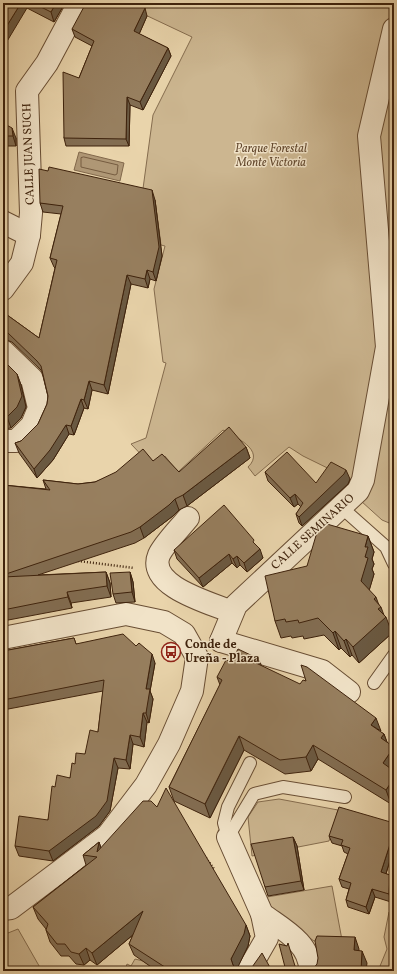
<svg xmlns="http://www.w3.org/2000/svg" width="397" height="974" font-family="Vollkorn,serif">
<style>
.green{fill:#ccb690;stroke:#856c4e}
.water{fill:#af9775;stroke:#82684b}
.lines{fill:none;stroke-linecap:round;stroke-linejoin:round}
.shore{stroke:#765c40;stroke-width:1}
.service-casing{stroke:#694e34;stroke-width:14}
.minor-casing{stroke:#694e34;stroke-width:24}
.path{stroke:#3e220c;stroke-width:2.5;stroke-dasharray:1 2;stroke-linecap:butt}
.service{stroke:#f1e3c8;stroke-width:12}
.minor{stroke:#f1e3c8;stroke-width:22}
.wall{fill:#826d52;stroke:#3e220c}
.shaded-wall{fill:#6a5942;stroke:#3e220c}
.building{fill:#977f5f;stroke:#3e220c}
.labels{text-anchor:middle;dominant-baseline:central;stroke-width:3;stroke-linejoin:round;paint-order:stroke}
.park-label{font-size:12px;font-style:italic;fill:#62472d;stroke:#f1e3c8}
.street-label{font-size:12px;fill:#3e220c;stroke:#f1e3c8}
.poi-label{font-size:12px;font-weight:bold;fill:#3e220c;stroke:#f1e3c8;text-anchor:start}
</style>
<rect width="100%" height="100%" fill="#e9d4ab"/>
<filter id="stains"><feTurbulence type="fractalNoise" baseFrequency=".005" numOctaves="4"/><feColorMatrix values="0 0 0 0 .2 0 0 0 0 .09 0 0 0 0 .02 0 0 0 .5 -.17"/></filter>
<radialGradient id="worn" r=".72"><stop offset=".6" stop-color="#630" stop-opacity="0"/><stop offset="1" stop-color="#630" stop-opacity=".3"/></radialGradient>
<g class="green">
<path d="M 120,3 L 394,3 L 394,525 L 382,520 L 361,501 L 356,482 L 303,456 L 289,447 L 255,476 L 248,467 C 266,450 235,437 223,430 L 178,472 L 165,456 L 152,466 L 131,444 L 146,438 L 166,363 L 163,362 L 154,289 L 165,246 L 161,245 L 155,200 L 142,196 L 153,115 L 192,37 Z"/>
<path d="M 279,799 L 338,810 L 329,841 L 252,856 L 248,817 L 258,802 Z"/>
<path d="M 394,871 L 394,971 L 378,971 L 387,949 L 384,937 L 389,912 L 391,912 Z"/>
<path d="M 332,886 L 342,940 L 338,941 L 314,941 L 273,912 L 267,897 Z"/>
<path d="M 18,929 L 42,971 L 3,971 L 3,935 Z"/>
<path d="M 135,959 L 143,961 L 157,971 L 112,971 L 125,970 L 127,964 L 131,966 Z"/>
</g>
<path class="water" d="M 79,152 L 124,163 L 120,181 L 74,170 Z"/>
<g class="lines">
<path class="shore" d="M 84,157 L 118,165 L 117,174 L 115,175 L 81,167 L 81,158 Z"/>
<g class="service-casing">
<g id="service">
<path d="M 341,507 L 386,547 L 394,564"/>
<path d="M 374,683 L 394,655"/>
<path d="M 228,837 L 254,794 L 283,787 L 345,797"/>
<path d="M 228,837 L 224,823 L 228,807 L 250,763"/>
</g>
</g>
<g class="minor-casing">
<g id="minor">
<path d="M 3,222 L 29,235"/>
<path d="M 3,289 L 22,263 L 29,235 L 31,213 L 27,91 L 47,63 L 79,3"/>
<path d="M 3,351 L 32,379 L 39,408 L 32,425 L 16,441 L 3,441"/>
<path d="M 188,518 C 180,528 164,544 159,555 C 146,586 211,603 232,612"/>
<path d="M 3,638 L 126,614 L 164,622 L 184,634 L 197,657 L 192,691 L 169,744 L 146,785 L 108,835 L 11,908 L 3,909"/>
<path d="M 221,641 L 236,605 L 358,491 L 363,480 L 387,347 L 369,136 L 394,29"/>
<path d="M 221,641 L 322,671 L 349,692"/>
<path d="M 228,837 L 262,914 L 267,938 L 248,971"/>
<path d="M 262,914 C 282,929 311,943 310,971"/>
</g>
</g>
<g class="path">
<path d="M 78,561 L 134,568"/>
<path d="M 206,858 L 214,869"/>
</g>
<use href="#service" class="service"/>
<use href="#minor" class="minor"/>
</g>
<g class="wall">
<path d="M 3,3 L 65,3 L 54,22 L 27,8 Z"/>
<path d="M 147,16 L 139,34 L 168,48 L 171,56 L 143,110 L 130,105 L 129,146 L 66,146 L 64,138 L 79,78 L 92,46 L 75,37 L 72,29 Z"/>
<path d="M 3,123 L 16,138 L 16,146 L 3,146 Z"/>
<path d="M 155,200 L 162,256 L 156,281 L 150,279 L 148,288 L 131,284 L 108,394 L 92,390 L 88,409 L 84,408 L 74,435 L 69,434 L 53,460 L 37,478 L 19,453 L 15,443 L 21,441 L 38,424 L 47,404 L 48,396 L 42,372 L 41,370 L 12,342 L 4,339 L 3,335 L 3,312 L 39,338 L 55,268 L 54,267 L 50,258 L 61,214 L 43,212 L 40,203 Z"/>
<path d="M 3,360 L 17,374 L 21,385 L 26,407 L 21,418 L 11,428 L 3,429 Z"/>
<path d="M 246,447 L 250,458 L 187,506 L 179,510 L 173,516 L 144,538 L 135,543 L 38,575 L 106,572 L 110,583 L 111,597 L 71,603 L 72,608 L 3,621 L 3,485 L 46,489 L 43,480 L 78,484 L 95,482 L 153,461 L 179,472 Z"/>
<path d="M 265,472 L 316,483 L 350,479 L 348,484 L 302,526 L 299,523 L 296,514 L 301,507 L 298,504 L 294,507 L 268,481 Z"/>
<path d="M 368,536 L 374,552 L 372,559 L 374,564 L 372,569 L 374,574 L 369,590 L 379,605 L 392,633 L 359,663 L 352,655 L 350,657 L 341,648 L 339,650 L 324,635 L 304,639 L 303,636 L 292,638 L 291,636 L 281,638 L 275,621 L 307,566 Z"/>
<path d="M 256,546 L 263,558 L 247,572 L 240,565 L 237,568 L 232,563 L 203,587 L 177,559 L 174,550 Z"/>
<path d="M 130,572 L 133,582 L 135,602 L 116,603 L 113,594 Z"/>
<path d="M 74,638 L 76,644 L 155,663 L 150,691 L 153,699 L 149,723 L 147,722 L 144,747 L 133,744 L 130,769 L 118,768 L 110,811 L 99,826 L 53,861 L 19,856 L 15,846 L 48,820 L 55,787 L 70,778 L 75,764 L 85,754 L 98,732 L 103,691 L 3,710 L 3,651 Z"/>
<path d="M 231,662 L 261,666 L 384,734 L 387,742 L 393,770 L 394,771 L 394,799 L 391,804 L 318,759 L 311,771 L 285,774 L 244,750 L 210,818 L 174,801 L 169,787 L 220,685 L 217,677 Z"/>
<path d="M 394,823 L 394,847 L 386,874 L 390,875 L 393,883 L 391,902 L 375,897 L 369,914 L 348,907 L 346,900 L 349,889 L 342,887 L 339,879 L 348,854 L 344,852 L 342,846 L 332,843 L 329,836 Z"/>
<path d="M 293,837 L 297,846 L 304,890 L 268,896 L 265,887 Z"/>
<path d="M 99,842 L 101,848 L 246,925 L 250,936 L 248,946 L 236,969 L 242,971 L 157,971 L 134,955 L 129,944 L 133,935 L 97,965 L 90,960 L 84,965 L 76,964 L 69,956 L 61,956 L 50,942 L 46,930 L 46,929 L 38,919 L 33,907 L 86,865 L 83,855 Z"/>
</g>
<g class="shaded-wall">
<path d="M 21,3 L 25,3 L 27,8 L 3,48 L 3,32 Z"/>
<path d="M 56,3 L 65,3 L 54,22 L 51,12 Z"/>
<path d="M 145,8 L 147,16 L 137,39 L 134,31 Z"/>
<path d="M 168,48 L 171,56 L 143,110 L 140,102 Z"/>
<path d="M 127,97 L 130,105 L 129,146 L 126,139 Z"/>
<path d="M 12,128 L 16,138 L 16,146 L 13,136 Z"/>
<path d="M 152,190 L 155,200 L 162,256 L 156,281 L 153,272 Z"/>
<path d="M 147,270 L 150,279 L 148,288 L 145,279 Z"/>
<path d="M 127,275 L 131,284 L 108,394 L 104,385 Z"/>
<path d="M 17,374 L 21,385 L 26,407 L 21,418 L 11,428 L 7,417 Z"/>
<path d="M 89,381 L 92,390 L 88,409 L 84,400 Z"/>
<path d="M 81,399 L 84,408 L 74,435 L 71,426 Z"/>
<path d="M 66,425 L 69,434 L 53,460 L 37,478 L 34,469 Z"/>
<path d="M 246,447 L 250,458 L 187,506 L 183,495 Z"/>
<path d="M 346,470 L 350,479 L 348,484 L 302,526 L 299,517 Z"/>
<path d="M 295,494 L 298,504 L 294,507 L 290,498 Z"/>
<path d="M 175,499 L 179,510 L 173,516 L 144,538 L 140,527 Z"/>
<path d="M 368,536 L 374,552 L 372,559 L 374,564 L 372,569 L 374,574 L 367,598 L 361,581 L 365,557 L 365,547 Z"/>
<path d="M 260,549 L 263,558 L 247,572 L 244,563 Z"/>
<path d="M 229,554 L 232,563 L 203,587 L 199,578 Z"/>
<path d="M 237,556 L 240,565 L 237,568 L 233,559 Z"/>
<path d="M 106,572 L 110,583 L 111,597 L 107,586 Z"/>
<path d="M 130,572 L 133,582 L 135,602 L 132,592 Z"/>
<path d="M 67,592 L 71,603 L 72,608 L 68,597 Z"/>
<path d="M 376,597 L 380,608 L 381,607 L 385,618 L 386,617 L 392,633 L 359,663 L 353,647 L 374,599 Z"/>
<path d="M 335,631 L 341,648 L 339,650 L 333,633 Z"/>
<path d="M 346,639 L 352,655 L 350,657 L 344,641 Z"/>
<path d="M 152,654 L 155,663 L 150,691 L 153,699 L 149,723 L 146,713 L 146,689 Z"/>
<path d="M 259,659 L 264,673 L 256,663 Z"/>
<path d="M 143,713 L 147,722 L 144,747 L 140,737 Z"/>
<path d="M 376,718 L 381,731 L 371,725 Z"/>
<path d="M 384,734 L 389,748 L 381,738 Z"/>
<path d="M 130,735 L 133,744 L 130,769 L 126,760 Z"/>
<path d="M 239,736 L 244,750 L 210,818 L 205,804 Z"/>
<path d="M 313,745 L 318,759 L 311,771 L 306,757 Z"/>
<path d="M 394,747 L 394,768 L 388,777 L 383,763 Z"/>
<path d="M 114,758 L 118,768 L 110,811 L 99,826 L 53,861 L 49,851 Z"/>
<path d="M 394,778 L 394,799 L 391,804 L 386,790 Z"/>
<path d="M 394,834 L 394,847 L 384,880 L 381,872 L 392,838 Z"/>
<path d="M 293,837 L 297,846 L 304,890 L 301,881 Z"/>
<path d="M 99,842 L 103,854 L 97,852 Z"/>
<path d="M 390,875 L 393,883 L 391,902 L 389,894 Z"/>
<path d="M 372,889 L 375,897 L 369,914 L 366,907 Z"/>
<path d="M 143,911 L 147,923 L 97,965 L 92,953 Z"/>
<path d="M 246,925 L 250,936 L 248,946 L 236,971 L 233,965 L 231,959 Z"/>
<path d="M 355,937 L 359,949 L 358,962 L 354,950 Z"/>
<path d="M 86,948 L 90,960 L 84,965 L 79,954 Z"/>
<path d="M 362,951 L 367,963 L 366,971 L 361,971 Z"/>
</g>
<g class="building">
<path d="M 3,3 L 21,3 L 3,32 Z"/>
<path d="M 33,3 L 56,3 L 51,12 Z"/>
<path d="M 86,3 L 133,3 L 145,8 L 134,31 L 168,48 L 140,102 L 127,97 L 126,139 L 64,138 L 63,72 L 79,78 L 94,41 L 72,29 Z"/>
<path d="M 3,123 L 12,128 L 13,136 L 3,136 Z"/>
<path d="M 49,167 L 152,190 L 159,247 L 153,272 L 147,270 L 145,279 L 127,275 L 104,385 L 89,381 L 84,400 L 81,399 L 71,426 L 66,425 L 50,450 L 34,469 L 15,443 L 21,441 L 38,424 L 47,404 L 48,396 L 41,366 L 37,361 L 8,333 L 3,331 L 3,312 L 39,338 L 57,260 L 50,258 L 63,206 L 40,203 L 39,169 L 48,171 Z"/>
<path d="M 3,360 L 17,374 L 22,396 L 17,407 L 7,417 L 3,418 Z"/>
<path d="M 229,427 L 246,447 L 183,495 L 175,499 L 169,505 L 140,527 L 131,532 L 3,575 L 3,485 L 50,490 L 43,480 L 78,484 L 95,482 L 116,472 L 143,449 L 153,461 L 162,454 L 179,472 Z"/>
<path d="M 287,452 L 316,483 L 331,462 L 346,470 L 344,474 L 299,517 L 296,514 L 303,503 L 295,494 L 290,498 L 265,472 Z"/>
<path d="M 224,505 L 254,540 L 253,542 L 260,549 L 244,563 L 237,556 L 233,559 L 229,554 L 199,578 L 174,550 Z"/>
<path d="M 320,522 L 368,536 L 365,547 L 368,547 L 365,557 L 368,558 L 361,581 L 376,597 L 374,599 L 381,607 L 378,609 L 386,617 L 353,647 L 346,639 L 344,641 L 335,631 L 333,633 L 318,618 L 299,623 L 298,620 L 286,622 L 285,619 L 275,621 L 265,576 L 307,566 Z"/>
<path d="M 106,572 L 107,586 L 67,592 L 68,597 L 3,610 L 3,577 Z"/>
<path d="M 130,572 L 132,592 L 113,594 L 110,573 Z"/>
<path d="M 123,634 L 136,646 L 139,643 L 152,654 L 146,689 L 150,689 L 146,713 L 143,713 L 140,737 L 130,735 L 126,760 L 114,758 L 107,801 L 96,816 L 49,851 L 15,846 L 19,816 L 48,820 L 52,786 L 55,787 L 57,775 L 70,778 L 72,763 L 75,764 L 76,753 L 85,754 L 90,730 L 98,732 L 104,680 L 3,700 L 3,651 L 74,638 L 76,644 Z"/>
<path d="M 238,649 L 259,659 L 256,663 L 300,684 L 303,680 L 306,681 L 301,665 L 307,667 L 376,718 L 371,725 L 384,734 L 381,738 L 394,747 L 383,763 L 394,771 L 394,778 L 386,790 L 313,745 L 306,757 L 280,760 L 239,736 L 205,804 L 169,787 L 222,680 L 217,677 L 226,660 L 231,662 Z"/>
<path d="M 166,788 L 246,925 L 244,934 L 231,959 L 233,965 L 237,970 L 242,971 L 171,971 L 129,944 L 143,911 L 92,953 L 86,948 L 79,954 L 71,952 L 65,944 L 57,944 L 46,930 L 48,924 L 33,907 L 97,857 L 83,855 L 99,842 L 97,852 L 143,801 L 151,801 L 157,807 Z"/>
<path d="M 339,807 L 394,823 L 394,834 L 392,838 L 381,872 L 390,875 L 389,894 L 372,889 L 366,907 L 346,900 L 351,883 L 339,879 L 350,848 L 341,845 L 343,840 L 329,836 Z"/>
<path d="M 293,837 L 301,881 L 265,887 L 251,844 Z"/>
<path d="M 317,936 L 355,937 L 354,950 L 362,951 L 361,971 L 308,971 L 313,969 L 317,964 L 318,958 L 315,941 Z"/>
<path d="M 288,943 L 295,966 L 300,970 L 303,971 L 286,971 L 279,944 L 287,946 Z"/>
<path d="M 262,953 L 272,971 L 246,971 L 250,970 Z"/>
</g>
<defs>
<g id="bus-ring" transform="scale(1)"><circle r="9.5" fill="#f1e3c8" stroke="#8f2418" stroke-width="1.5"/><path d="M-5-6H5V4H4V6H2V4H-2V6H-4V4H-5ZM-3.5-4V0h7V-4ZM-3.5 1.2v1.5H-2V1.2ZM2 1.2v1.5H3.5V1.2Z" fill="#8f2418"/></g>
</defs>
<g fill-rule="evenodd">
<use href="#bus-ring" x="171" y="652"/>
</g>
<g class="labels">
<g class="park-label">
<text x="271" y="149">Parque Forestal<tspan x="271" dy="14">Monte Victoria</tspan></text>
</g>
<g class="street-label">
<text transform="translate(29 154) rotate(-92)">CALLE JUAN SUCH</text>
<text transform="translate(313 532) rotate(-42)">CALLE SEMINARIO</text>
</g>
<g class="poi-label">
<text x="185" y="645">Conde de<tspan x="185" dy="14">Ureña - Plaza</tspan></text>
</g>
</g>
<rect width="397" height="974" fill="none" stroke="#e9d4ab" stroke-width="16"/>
<rect x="4" y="4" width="389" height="966" fill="none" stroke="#3e220c" stroke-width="2"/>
<rect x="8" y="8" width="381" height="958" fill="none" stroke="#3e220c"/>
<rect width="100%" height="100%" filter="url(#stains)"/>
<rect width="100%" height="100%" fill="url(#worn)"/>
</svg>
